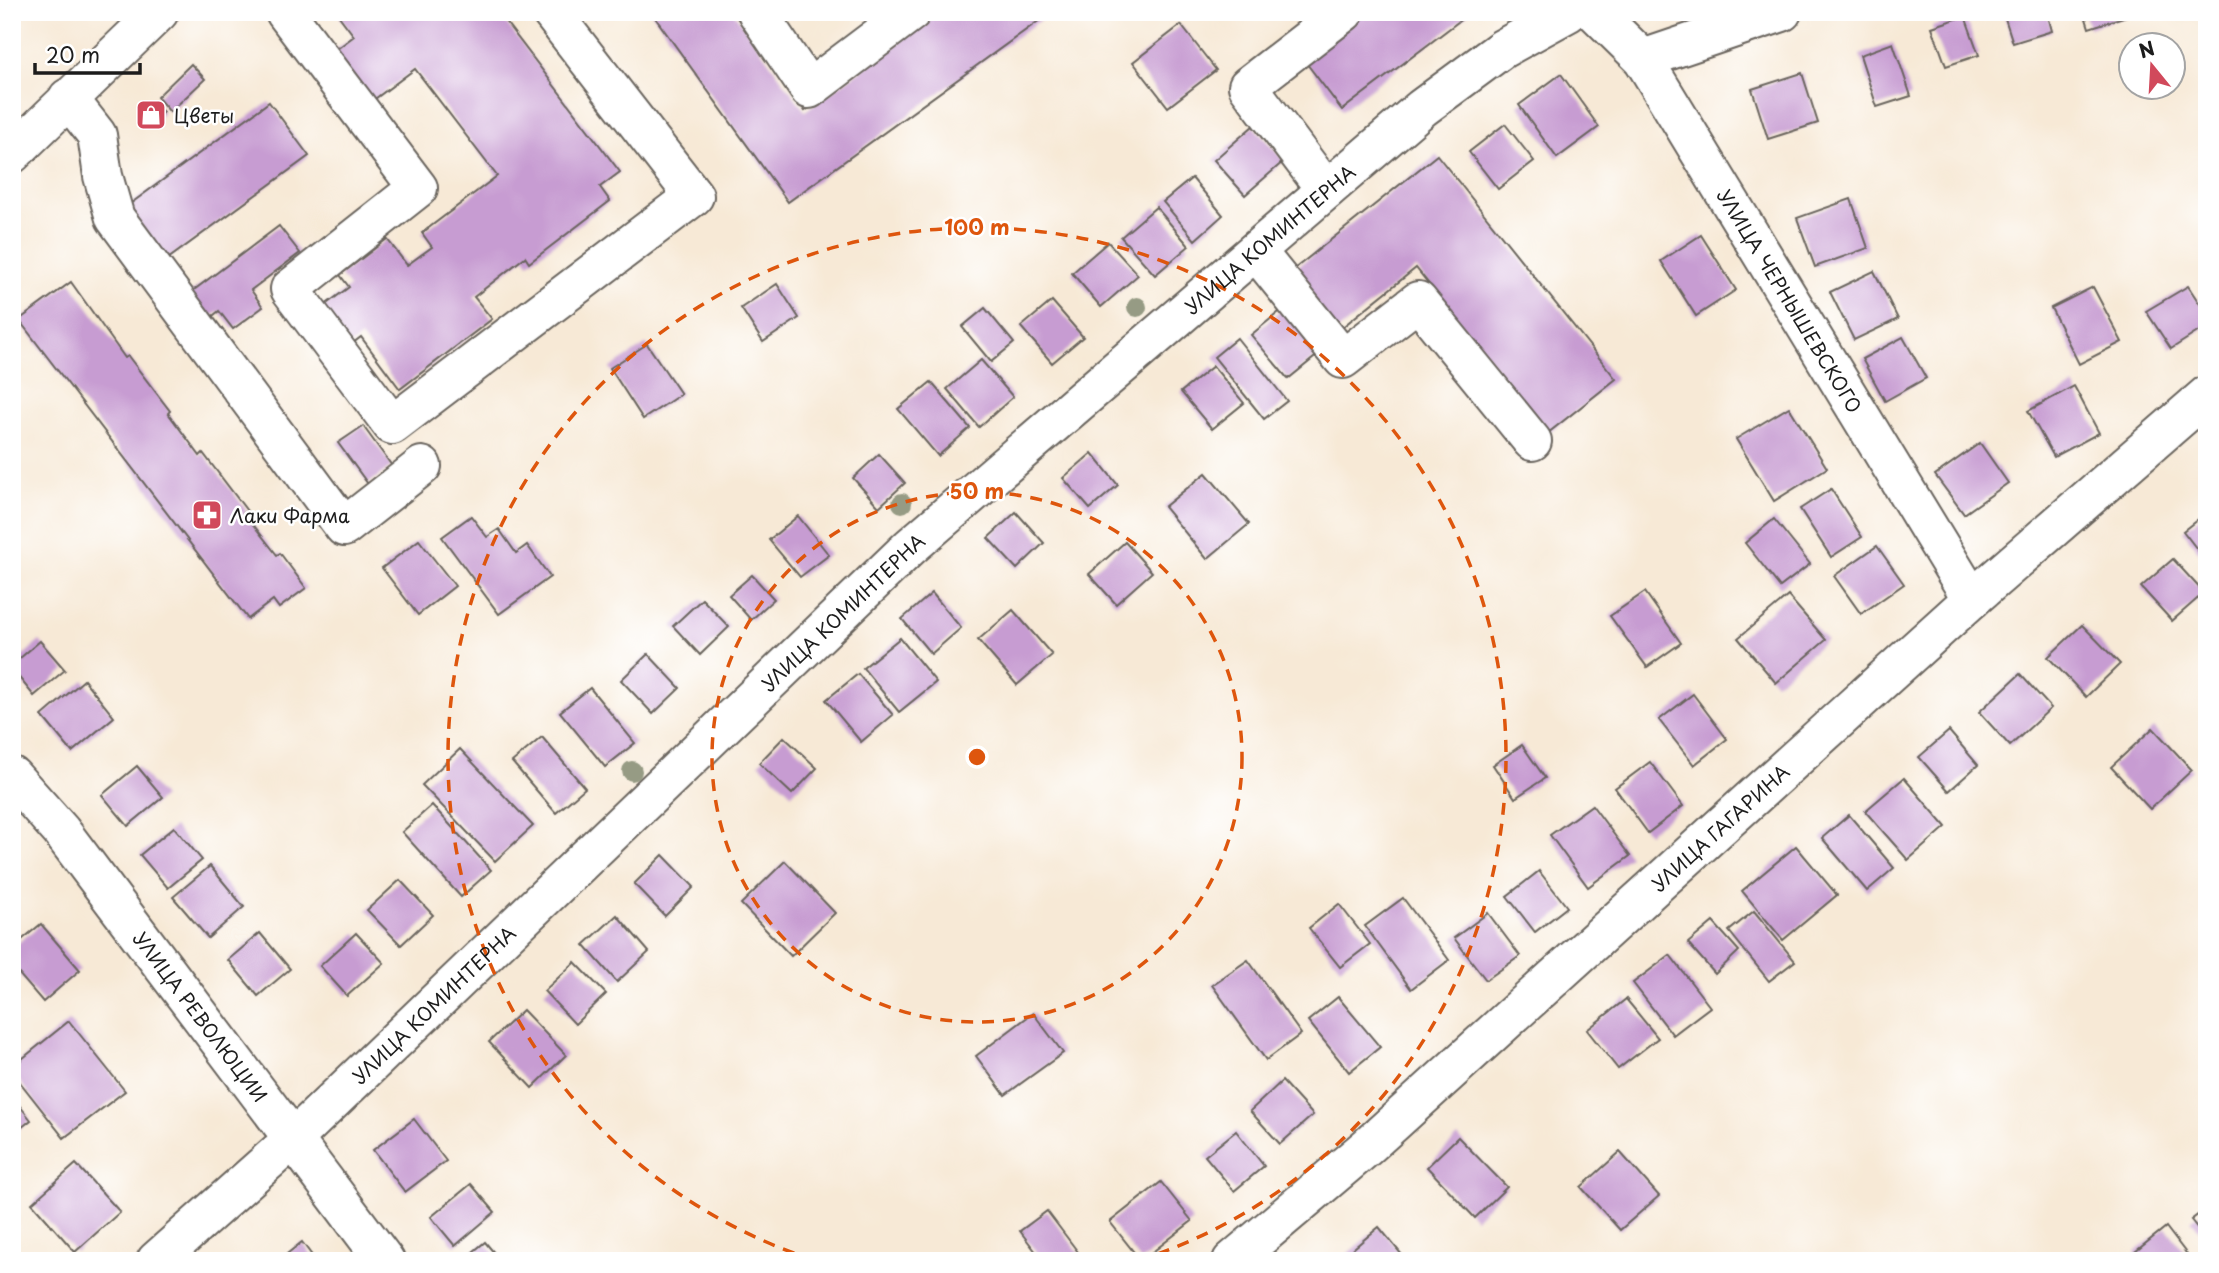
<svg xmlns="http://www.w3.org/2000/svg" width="2219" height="1273" font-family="'Playpen Sans',sans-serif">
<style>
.building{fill:#c79cd2}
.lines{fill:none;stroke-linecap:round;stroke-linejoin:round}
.minor-casing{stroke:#69645d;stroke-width:42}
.minor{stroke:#fff;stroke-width:38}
.tree{fill:#969b84}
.ring{fill:none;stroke:#de560d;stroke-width:3.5;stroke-dasharray:12 9}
.labels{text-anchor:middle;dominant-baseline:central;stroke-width:5;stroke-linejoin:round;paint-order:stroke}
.poi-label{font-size:19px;fill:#1c1c1c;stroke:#fff;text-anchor:start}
.street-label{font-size:19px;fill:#1c1c1c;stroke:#fff}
.centre{fill:#de560d;stroke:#fff;stroke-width:3.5}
.ring-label{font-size:21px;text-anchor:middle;font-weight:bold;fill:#de560d;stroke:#fff;stroke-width:5;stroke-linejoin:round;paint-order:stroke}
</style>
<rect width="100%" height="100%" fill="#fff"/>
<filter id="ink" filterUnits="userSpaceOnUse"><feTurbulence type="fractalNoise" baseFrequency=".0143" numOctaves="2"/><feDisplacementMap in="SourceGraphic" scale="14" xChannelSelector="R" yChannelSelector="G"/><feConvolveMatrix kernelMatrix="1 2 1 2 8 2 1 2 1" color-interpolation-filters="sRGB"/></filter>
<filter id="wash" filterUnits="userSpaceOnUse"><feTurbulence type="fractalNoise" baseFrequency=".00686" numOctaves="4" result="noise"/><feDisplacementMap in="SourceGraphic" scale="28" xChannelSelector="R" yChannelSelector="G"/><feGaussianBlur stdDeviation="1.57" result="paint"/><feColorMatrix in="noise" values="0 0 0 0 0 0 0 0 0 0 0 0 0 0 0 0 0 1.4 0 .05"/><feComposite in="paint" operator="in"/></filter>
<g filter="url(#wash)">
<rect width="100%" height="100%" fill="#f7e9d6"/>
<g id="blocks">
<g class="building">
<path d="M 345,12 L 498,12 L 620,172 L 600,187 L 610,201 L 529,263 L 525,257 L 474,297 L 492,319 L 400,389 L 361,337 L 349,346 L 320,309 L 349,287 L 340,275 L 387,239 L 407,265 L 432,247 L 422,233 L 497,176 L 415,69 L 368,104 L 329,55 L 354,36 L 339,16 Z"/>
<path d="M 651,12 L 733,12 L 805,111 L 941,12 L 1051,12 L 788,202 Z"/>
<path d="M 1359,12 L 1471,12 L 1342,110 L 1301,56 Z"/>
<path d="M 2003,12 L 2047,12 L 2052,31 L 2013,43 Z"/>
<path d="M 2084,12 L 2136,12 L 2136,13 L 2089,28 Z"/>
<path d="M 1965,16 L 1979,55 L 1946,66 L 1932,27 Z"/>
<path d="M 1181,25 L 1216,70 L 1168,107 L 1133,62 Z"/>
<path d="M 1893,43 L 1911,96 L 1877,107 L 1860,55 Z"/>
<path d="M 191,64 L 205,79 L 170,112 L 157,97 Z"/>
<path d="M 1802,73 L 1818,123 L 1768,139 L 1752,89 Z"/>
<path d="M 1561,74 L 1599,127 L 1557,158 L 1519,105 Z"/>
<path d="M 153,102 L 163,112 L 148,127 L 138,117 Z"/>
<path d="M 269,102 L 309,156 L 165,261 L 126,207 Z"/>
<path d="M 1505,124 L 1534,161 L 1498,189 L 1469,152 Z"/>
<path d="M 1253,126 L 1284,161 L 1245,195 L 1214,160 Z"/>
<path d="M 1437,155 L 1616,379 L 1548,433 L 1416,268 L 1335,333 L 1288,274 Z"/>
<path d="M 1192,178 L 1223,215 L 1195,240 L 1163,202 Z"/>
<path d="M 1851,199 L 1868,248 L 1815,267 L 1797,218 Z"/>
<path d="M 1156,207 L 1189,246 L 1155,275 L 1121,237 Z"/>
<path d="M 279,226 L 300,253 L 251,290 L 263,307 L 233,329 L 219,311 L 209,319 L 190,293 Z"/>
<path d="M 1701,235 L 1736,290 L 1696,316 L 1661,261 Z"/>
<path d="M 1108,242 L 1138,275 L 1101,307 L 1072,273 Z"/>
<path d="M 1874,271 L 1898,319 L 1854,340 L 1830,292 Z"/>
<path d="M 71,282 L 125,358 L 128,356 L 170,411 L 168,413 L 200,456 L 203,453 L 247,511 L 244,513 L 277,555 L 280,553 L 306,588 L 279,608 L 273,600 L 248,619 L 19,320 Z"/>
<path d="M 777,284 L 799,318 L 763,342 L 741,308 Z"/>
<path d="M 2188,286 L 2207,315 L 2207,326 L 2171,349 L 2146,311 Z"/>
<path d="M 2093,287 L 2122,342 L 2079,364 L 2051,308 Z"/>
<path d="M 1052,301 L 1083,337 L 1052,363 L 1021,327 Z"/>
<path d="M 985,308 L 1014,343 L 991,362 L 962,327 Z"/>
<path d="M 1284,308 L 1320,353 L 1288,379 L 1251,335 Z"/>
<path d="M 1903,337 L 1926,378 L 1885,401 L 1862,359 Z"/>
<path d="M 1237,338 L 1287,401 L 1264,419 L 1214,357 Z"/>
<path d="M 647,344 L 681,394 L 643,419 L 610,368 Z"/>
<path d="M 981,360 L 1013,397 L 979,427 L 947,389 Z"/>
<path d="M 1213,366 L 1244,403 L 1212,429 L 1181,392 Z"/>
<path d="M 931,382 L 970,428 L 938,456 L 898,409 Z"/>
<path d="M 2074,386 L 2099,433 L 2054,457 L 2028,411 Z"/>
<path d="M 1789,407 L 1827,468 L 1774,501 L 1736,439 Z"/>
<path d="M 363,426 L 392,466 L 368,484 L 338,443 Z"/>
<path d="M 1980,443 L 2008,483 L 1964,514 L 1935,475 Z"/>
<path d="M 1092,453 L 1118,485 L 1090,509 L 1063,478 Z"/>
<path d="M 879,454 L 905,483 L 879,507 L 853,478 Z"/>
<path d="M 1206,473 L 1249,524 L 1207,559 L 1164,507 Z"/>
<path d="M 1831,489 L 1862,537 L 1831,557 L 1800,509 Z"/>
<path d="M 1016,512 L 1044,543 L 1017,569 L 988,538 Z"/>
<path d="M 2207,512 L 2207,562 L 2183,531 Z"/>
<path d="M 471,516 L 487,537 L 499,529 L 516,553 L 527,545 L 550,577 L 499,614 L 442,537 Z"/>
<path d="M 798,516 L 829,555 L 800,577 L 769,540 Z"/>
<path d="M 1774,519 L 1810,564 L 1780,587 L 1745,543 Z"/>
<path d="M 419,540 L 455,586 L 418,615 L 382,568 Z"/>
<path d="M 1125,542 L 1152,572 L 1116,604 L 1089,574 Z"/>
<path d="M 1877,546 L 1904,584 L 1861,614 L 1834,576 Z"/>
<path d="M 2173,559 L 2204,593 L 2172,621 L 2141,587 Z"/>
<path d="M 752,575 L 774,599 L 751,620 L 729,595 Z"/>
<path d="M 1645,592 L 1681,643 L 1647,667 L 1610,616 Z"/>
<path d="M 932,593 L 961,628 L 931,654 L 902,619 Z"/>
<path d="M 1788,596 L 1826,640 L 1776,683 L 1738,638 Z"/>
<path d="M 702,599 L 729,627 L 700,655 L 673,626 Z"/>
<path d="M 1013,610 L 1052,655 L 1017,685 L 978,640 Z"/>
<path d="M 2082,625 L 2120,664 L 2086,697 L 2048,657 Z"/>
<path d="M 900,638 L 936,682 L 899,712 L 863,668 Z"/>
<path d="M 40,641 L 65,670 L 34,696 L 12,669 L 12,665 Z"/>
<path d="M 648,654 L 680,688 L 653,714 L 621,680 Z"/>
<path d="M 858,674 L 893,715 L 861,742 L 826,700 Z"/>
<path d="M 2020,674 L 2051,708 L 2010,746 L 1979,712 Z"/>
<path d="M 84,680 L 114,717 L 72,752 L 42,716 Z"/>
<path d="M 590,688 L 635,743 L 605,767 L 560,712 Z"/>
<path d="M 1693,694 L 1727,739 L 1694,765 L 1659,720 Z"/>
<path d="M 2153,728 L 2192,770 L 2150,809 L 2111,767 Z"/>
<path d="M 1949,731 L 1978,765 L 1949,791 L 1919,757 Z"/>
<path d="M 542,737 L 585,788 L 556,813 L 512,762 Z"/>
<path d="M 784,737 L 817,768 L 792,794 L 759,763 Z"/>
<path d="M 1522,745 L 1545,778 L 1515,798 L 1493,765 Z"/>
<path d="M 460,749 L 533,826 L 495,861 L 422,785 Z"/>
<path d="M 1650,762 L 1683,806 L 1648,833 L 1615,788 Z"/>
<path d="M 137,766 L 163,797 L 128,826 L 102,795 Z"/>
<path d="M 1904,778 L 1946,827 L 1908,860 L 1865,811 Z"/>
<path d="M 432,805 L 491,870 L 461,897 L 402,832 Z"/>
<path d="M 1592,805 L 1630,856 L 1588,887 L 1550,835 Z"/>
<path d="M 1849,815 L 1894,868 L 1867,891 L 1822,838 Z"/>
<path d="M 174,827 L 202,860 L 168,888 L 140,855 Z"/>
<path d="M 1796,846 L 1837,895 L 1783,940 L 1742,891 Z"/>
<path d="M 663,855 L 694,887 L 665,916 L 634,884 Z"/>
<path d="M 785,861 L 835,913 L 791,956 L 741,904 Z"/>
<path d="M 210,866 L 244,907 L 208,938 L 173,897 Z"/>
<path d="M 1539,871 L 1567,907 L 1535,932 L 1507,896 Z"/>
<path d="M 400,880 L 433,915 L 401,945 L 367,910 Z"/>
<path d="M 1403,898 L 1449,960 L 1411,989 L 1365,926 Z"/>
<path d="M 1339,904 L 1370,944 L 1340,967 L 1309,928 Z"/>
<path d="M 1754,911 L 1795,961 L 1769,981 L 1729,931 Z"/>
<path d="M 1488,913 L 1520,956 L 1486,980 L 1454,938 Z"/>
<path d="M 617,915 L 649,952 L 617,982 L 584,945 Z"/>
<path d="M 1713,922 L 1739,951 L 1715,974 L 1688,943 Z"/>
<path d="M 41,924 L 80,970 L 43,1002 L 12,966 L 12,948 Z"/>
<path d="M 260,933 L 290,969 L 258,996 L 228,960 Z"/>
<path d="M 356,933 L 384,963 L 347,996 L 320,966 Z"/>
<path d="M 1670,955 L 1710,1007 L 1673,1035 L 1633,983 Z"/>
<path d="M 1248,960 L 1301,1034 L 1266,1060 L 1212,985 Z"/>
<path d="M 575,962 L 606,994 L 575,1024 L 544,991 Z"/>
<path d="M 1338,997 L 1380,1047 L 1349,1072 L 1308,1021 Z"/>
<path d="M 1626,999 L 1658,1038 L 1618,1069 L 1587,1030 Z"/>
<path d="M 523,1010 L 566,1055 L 532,1088 L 489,1042 Z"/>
<path d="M 1033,1013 L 1063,1053 L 1005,1095 L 976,1056 Z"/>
<path d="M 69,1021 L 125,1091 L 64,1138 L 12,1072 L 12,1067 Z"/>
<path d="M 1282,1081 L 1313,1115 L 1280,1144 L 1250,1111 Z"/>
<path d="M 12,1096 L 31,1120 L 12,1135 Z"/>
<path d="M 414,1119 L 446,1161 L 405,1192 L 373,1150 Z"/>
<path d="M 1236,1131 L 1264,1166 L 1234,1191 L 1205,1156 Z"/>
<path d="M 1458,1137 L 1507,1187 L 1475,1218 L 1427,1167 Z"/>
<path d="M 1620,1152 L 1659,1196 L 1620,1230 L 1581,1187 Z"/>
<path d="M 76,1164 L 120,1212 L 75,1252 L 32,1203 Z"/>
<path d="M 1161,1182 L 1192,1221 L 1141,1261 L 1110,1222 Z"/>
<path d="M 471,1184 L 495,1212 L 455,1246 L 431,1217 Z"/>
<path d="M 2207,1208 L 2207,1240 L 2191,1220 Z"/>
<path d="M 1047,1211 L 1081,1256 L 1075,1261 L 1043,1261 L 1020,1231 Z"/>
<path d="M 1379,1227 L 1407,1261 L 1354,1261 L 1348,1253 Z"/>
<path d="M 2166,1227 L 2192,1261 L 2142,1261 L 2135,1252 Z"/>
<path d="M 302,1242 L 316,1261 L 278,1261 Z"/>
<path d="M 485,1242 L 501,1261 L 462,1261 Z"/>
</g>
</g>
</g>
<g filter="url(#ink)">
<use href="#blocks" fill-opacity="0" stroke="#69645d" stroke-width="2"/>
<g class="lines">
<g class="minor-casing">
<g id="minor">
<path d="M 285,12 L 418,188 L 290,289 L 392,425 L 694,196 L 551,12"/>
<path d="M 757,12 L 809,89 L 911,12"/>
<path id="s1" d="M 1595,12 L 1643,59 L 1972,599"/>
<path d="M 1643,59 L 1782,12"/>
<path d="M 68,98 L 97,135 L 103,176 L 115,218 L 344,527 L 422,466"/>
<path d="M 12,154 L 159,12"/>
<path d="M 1326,190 L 1248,86 L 1344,12"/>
<path d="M 1256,251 L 1343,359 L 1418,301 L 1532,441"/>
<path id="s2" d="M 12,776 L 61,831 L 385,1261"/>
<path id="s3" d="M 156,1261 L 292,1140 L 910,547 L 1422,108 L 1502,49 L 1569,12"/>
<path id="s4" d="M 1232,1261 L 1367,1147 L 1972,599 L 2207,395"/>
</g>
</g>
<use href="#minor" class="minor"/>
</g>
<g class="tree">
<circle cx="1137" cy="307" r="10"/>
<circle cx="902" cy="503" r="10"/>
<circle cx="632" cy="771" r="10"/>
</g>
</g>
<g class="ring">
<circle cx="977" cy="757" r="265"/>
<path d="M814 1260A529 529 0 1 1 1140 1260"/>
</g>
<defs>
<g id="shop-square" transform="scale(1.575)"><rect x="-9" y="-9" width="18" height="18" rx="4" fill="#d1495b" stroke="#fff"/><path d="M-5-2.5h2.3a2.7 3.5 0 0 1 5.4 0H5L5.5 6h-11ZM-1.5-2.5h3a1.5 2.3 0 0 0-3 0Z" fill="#fff"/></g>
<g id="pharmacy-square" transform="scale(1.575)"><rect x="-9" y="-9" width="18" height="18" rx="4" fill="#d1495b" stroke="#fff"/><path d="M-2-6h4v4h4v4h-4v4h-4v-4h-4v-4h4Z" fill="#fff"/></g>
</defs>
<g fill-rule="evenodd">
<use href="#shop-square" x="151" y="115"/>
<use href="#pharmacy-square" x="207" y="515"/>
</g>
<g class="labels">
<g class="poi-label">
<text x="174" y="115">Цветы</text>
<text x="230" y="515">Лаки Фарма</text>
</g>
<g class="street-label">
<text stroke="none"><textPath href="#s3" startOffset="1512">УЛИЦА КОМИНТЕРНА</textPath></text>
<text stroke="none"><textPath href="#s1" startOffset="350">УЛИЦА ЧЕРНЫШЕВСКОГО</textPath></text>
<text stroke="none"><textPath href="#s3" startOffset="945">УЛИЦА КОМИНТЕРНА</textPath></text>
<text stroke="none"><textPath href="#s4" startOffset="653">УЛИЦА ГАГАРИНА</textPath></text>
<text stroke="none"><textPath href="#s3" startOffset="378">УЛИЦА КОМИНТЕРНА</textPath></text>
<text stroke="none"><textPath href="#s2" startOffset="306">УЛИЦА РЕВОЛЮЦИИ</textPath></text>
</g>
</g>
<circle cx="977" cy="757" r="10" class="centre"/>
<g class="ring-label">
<text x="977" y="235">100 m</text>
<text x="977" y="499">50 m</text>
</g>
<rect width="2219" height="1273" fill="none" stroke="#fff" stroke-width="42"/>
<g transform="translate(2152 66) rotate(342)"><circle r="33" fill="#ffffff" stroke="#a4a4a4" stroke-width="2"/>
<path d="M0-5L12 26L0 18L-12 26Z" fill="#d1495b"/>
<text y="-10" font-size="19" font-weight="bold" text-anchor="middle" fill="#1c1c1c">N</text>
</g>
<path d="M35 63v10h105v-10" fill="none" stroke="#1c1c1c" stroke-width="3.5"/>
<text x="46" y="63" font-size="21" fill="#1c1c1c" stroke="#ffffff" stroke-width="5" paint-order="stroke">20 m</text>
</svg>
